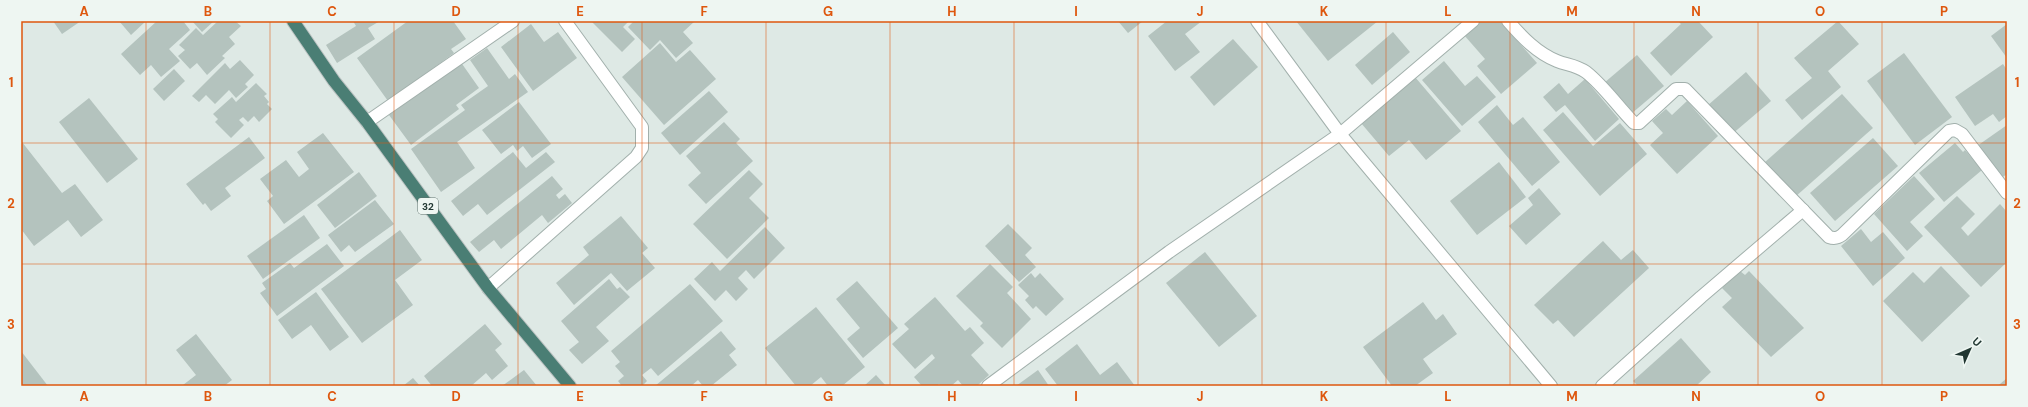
<svg xmlns="http://www.w3.org/2000/svg" width="2028" height="407" font-family="'DM Sans',sans-serif">
<style>
.building{fill:#b4c3be}
.lines{fill:none;stroke-linecap:round;stroke-linejoin:round}
.minor-casing{stroke:#a2b0ac;stroke-width:14}
.trunk-casing{stroke:#bcc3c2;stroke-width:14}
.minor{stroke:#fff;stroke-width:12}
.trunk{stroke:#4a7e74;stroke-width:12}
.grid{fill:none;stroke:#de570e;stroke-width:1;stroke-opacity:0.55}
.labels{text-anchor:middle;dominant-baseline:central;stroke-width:3;stroke-linejoin:round;paint-order:stroke}
.shield{fill:#eef6f2;stroke:#5e706c;stroke-width:1}
.shield-label{font-size:10px;font-weight:bold;fill:#213732}
.neatline{fill:none;stroke:#de570e;stroke-width:1.5}
.grid-label{font-size:13px;text-anchor:middle;font-weight:bold;fill:#de570e}
</style>
<rect width="100%" height="100%" fill="#dee9e5"/>
<g class="building">
<path d="M 53,21 L 81,21 L 62,34 Z"/>
<path d="M 119,21 L 146,21 L 131,35 Z"/>
<path d="M 157,21 L 183,21 L 190,30 L 169,49 L 180,61 L 161,77 L 151,65 L 140,75 L 121,54 Z"/>
<path d="M 192,21 L 214,21 L 202,32 Z"/>
<path d="M 218,21 L 235,21 L 241,26 L 229,37 L 235,44 L 222,56 L 225,58 L 207,75 L 197,63 L 190,69 L 178,56 L 185,50 L 179,45 L 196,28 L 203,35 Z"/>
<path d="M 353,21 L 380,21 L 368,28 L 375,39 L 337,63 L 326,45 L 356,26 Z"/>
<path d="M 408,21 L 453,21 L 466,39 L 451,49 L 454,53 L 388,101 L 357,58 Z"/>
<path d="M 591,21 L 629,21 L 623,27 L 635,39 L 622,52 Z"/>
<path d="M 634,21 L 695,21 L 683,32 L 693,43 L 676,58 L 660,40 L 650,50 L 628,27 Z"/>
<path d="M 1118,21 L 1143,21 L 1128,33 Z"/>
<path d="M 1167,21 L 1202,21 L 1185,34 L 1200,52 L 1175,71 L 1148,36 Z"/>
<path d="M 1296,21 L 1378,21 L 1328,61 Z"/>
<path d="M 1480,21 L 1500,21 L 1537,63 L 1501,94 L 1477,66 L 1485,59 L 1464,35 Z"/>
<path d="M 1678,21 L 1698,21 L 1713,37 L 1671,76 L 1650,53 L 1681,24 Z"/>
<path d="M 1838,21 L 1859,44 L 1828,71 L 1841,87 L 1802,120 L 1785,100 L 1812,78 L 1794,58 Z"/>
<path d="M 531,24 L 544,42 L 558,32 L 577,58 L 533,91 L 501,47 Z"/>
<path d="M 2007,24 L 2007,58 L 1991,36 Z"/>
<path d="M 1393,32 L 1410,52 L 1372,85 L 1355,65 Z"/>
<path d="M 1233,39 L 1258,67 L 1214,106 L 1190,77 Z"/>
<path d="M 660,43 L 676,62 L 690,50 L 716,79 L 664,125 L 622,77 Z"/>
<path d="M 487,48 L 509,79 L 515,74 L 528,92 L 457,142 L 475,168 L 441,192 L 411,149 L 465,110 L 461,105 L 488,86 L 470,60 Z"/>
<path d="M 1904,53 L 1952,117 L 1915,145 L 1867,81 Z"/>
<path d="M 1637,55 L 1664,86 L 1631,114 L 1604,83 Z"/>
<path d="M 240,60 L 254,75 L 245,84 L 248,87 L 236,98 L 229,90 L 215,104 L 206,95 L 199,102 L 192,96 L 225,63 L 230,69 Z"/>
<path d="M 460,61 L 479,88 L 456,105 L 459,109 L 411,145 L 389,115 Z"/>
<path d="M 1444,61 L 1465,86 L 1477,76 L 1496,97 L 1462,126 L 1422,80 Z"/>
<path d="M 2003,64 L 2007,70 L 2007,116 L 1999,122 L 1993,114 L 1975,126 L 1955,97 Z"/>
<path d="M 174,69 L 185,81 L 164,101 L 153,89 Z"/>
<path d="M 1746,72 L 1771,101 L 1731,135 L 1707,106 Z"/>
<path d="M 1415,77 L 1461,131 L 1426,160 L 1409,140 L 1389,156 L 1361,123 Z"/>
<path d="M 1585,79 L 1619,119 L 1595,141 L 1565,105 L 1556,112 L 1543,97 L 1559,83 L 1568,94 Z"/>
<path d="M 256,83 L 267,94 L 264,96 L 269,102 L 267,104 L 272,109 L 259,122 L 254,116 L 248,122 L 243,117 L 239,120 L 244,125 L 231,138 L 215,122 L 218,119 L 213,114 L 232,97 L 236,102 Z"/>
<path d="M 709,91 L 728,112 L 680,155 L 661,133 Z"/>
<path d="M 1842,94 L 1873,128 L 1795,197 L 1764,163 Z"/>
<path d="M 89,98 L 138,159 L 107,183 L 59,122 Z"/>
<path d="M 1687,101 L 1718,136 L 1677,174 L 1650,145 L 1663,133 L 1652,121 L 1666,109 L 1672,115 Z"/>
<path d="M 519,102 L 551,144 L 532,158 L 523,146 L 517,151 L 513,145 L 501,154 L 482,130 Z"/>
<path d="M 1497,105 L 1513,125 L 1523,117 L 1560,162 L 1532,186 L 1478,122 Z"/>
<path d="M 1563,112 L 1593,146 L 1620,123 L 1647,154 L 1600,196 L 1543,130 Z"/>
<path d="M 724,122 L 740,139 L 736,143 L 753,161 L 706,204 L 688,185 L 701,173 L 686,156 Z"/>
<path d="M 2007,125 L 2007,174 L 2000,179 L 1977,146 Z"/>
<path d="M 323,133 L 354,172 L 284,224 L 267,201 L 273,196 L 260,179 L 286,160 L 299,177 L 309,169 L 297,152 Z"/>
<path d="M 249,137 L 265,158 L 225,188 L 231,196 L 211,211 L 205,203 L 203,205 L 186,184 Z"/>
<path d="M 1873,138 L 1898,166 L 1835,221 L 1810,193 Z"/>
<path d="M 22,142 L 62,193 L 75,184 L 103,220 L 81,237 L 68,220 L 34,246 L 21,229 L 21,143 Z"/>
<path d="M 1955,143 L 1963,152 L 1965,150 L 1982,170 L 1944,202 L 1919,173 Z"/>
<path d="M 513,152 L 526,168 L 546,152 L 555,162 L 487,215 L 478,204 L 463,216 L 451,201 Z"/>
<path d="M 1499,162 L 1526,197 L 1477,235 L 1450,201 Z"/>
<path d="M 749,170 L 763,184 L 749,198 L 769,218 L 727,259 L 693,224 Z"/>
<path d="M 359,172 L 377,196 L 335,228 L 317,205 Z"/>
<path d="M 552,176 L 563,189 L 556,195 L 559,199 L 565,194 L 572,203 L 548,223 L 542,215 L 501,249 L 494,240 L 479,252 L 470,242 Z"/>
<path d="M 1914,176 L 1935,199 L 1910,222 L 1923,236 L 1907,251 L 1874,214 Z"/>
<path d="M 1539,188 L 1561,214 L 1526,245 L 1509,226 L 1533,205 L 1528,198 Z"/>
<path d="M 1957,196 L 1975,214 L 1961,228 L 1968,236 L 2000,204 L 2007,212 L 2007,262 L 1981,287 L 1924,227 Z"/>
<path d="M 375,200 L 394,224 L 355,252 L 349,245 L 341,252 L 328,235 Z"/>
<path d="M 304,215 L 320,238 L 263,279 L 247,256 Z"/>
<path d="M 621,216 L 648,248 L 642,253 L 655,268 L 627,291 L 611,273 L 574,305 L 556,283 L 589,255 L 583,247 Z"/>
<path d="M 1008,224 L 1032,248 L 1025,255 L 1036,267 L 1019,282 L 985,246 Z"/>
<path d="M 765,227 L 785,248 L 754,279 L 746,270 L 738,278 L 748,289 L 736,301 L 726,290 L 715,301 L 694,279 L 712,262 L 720,271 Z"/>
<path d="M 1861,229 L 1871,242 L 1883,232 L 1905,258 L 1873,286 L 1841,246 Z"/>
<path d="M 400,230 L 422,260 L 395,280 L 413,305 L 362,343 L 321,289 Z"/>
<path d="M 1603,241 L 1621,260 L 1633,250 L 1649,268 L 1574,337 L 1558,320 L 1553,324 L 1534,305 Z"/>
<path d="M 327,244 L 344,266 L 277,316 L 260,293 L 266,289 L 262,283 L 290,263 L 294,268 Z"/>
<path d="M 1205,252 L 1257,316 L 1219,347 L 1166,283 Z"/>
<path d="M 990,264 L 1013,287 L 1007,293 L 1031,319 L 1002,348 L 980,326 L 983,323 L 956,296 Z"/>
<path d="M 1941,266 L 1970,296 L 1922,342 L 1883,301 L 1913,272 L 1924,283 Z"/>
<path d="M 1740,271 L 1745,275 L 1749,271 L 1804,328 L 1771,357 L 1722,307 L 1732,298 L 1722,288 Z"/>
<path d="M 1031,273 L 1035,278 L 1040,273 L 1064,299 L 1046,316 L 1036,306 L 1033,309 L 1025,300 L 1029,296 L 1018,285 Z"/>
<path d="M 609,279 L 617,289 L 620,287 L 630,297 L 596,327 L 609,341 L 582,364 L 569,350 L 579,342 L 561,321 Z"/>
<path d="M 857,281 L 898,328 L 863,358 L 847,339 L 860,328 L 836,299 Z"/>
<path d="M 690,284 L 723,321 L 658,376 L 651,368 L 642,375 L 647,381 L 642,386 L 622,386 L 618,381 L 624,376 L 615,366 L 620,362 L 611,351 Z"/>
<path d="M 316,292 L 349,337 L 330,351 L 311,325 L 292,339 L 278,320 Z"/>
<path d="M 935,297 L 965,331 L 970,327 L 984,343 L 971,355 L 989,375 L 977,386 L 963,386 L 958,380 L 951,386 L 941,386 L 939,384 L 937,386 L 922,386 L 914,377 L 935,358 L 932,354 L 915,369 L 892,344 L 909,329 L 904,324 Z"/>
<path d="M 1423,302 L 1436,320 L 1443,314 L 1457,334 L 1423,359 L 1433,373 L 1415,386 L 1392,386 L 1363,347 Z"/>
<path d="M 816,307 L 865,367 L 842,386 L 828,386 L 821,377 L 810,386 L 796,386 L 765,348 Z"/>
<path d="M 485,324 L 502,344 L 495,350 L 508,366 L 492,380 L 486,373 L 471,386 L 432,386 L 424,376 Z"/>
<path d="M 721,331 L 736,349 L 729,355 L 737,365 L 711,386 L 703,386 L 698,380 L 691,386 L 655,386 Z"/>
<path d="M 196,334 L 232,380 L 224,386 L 183,385 L 196,375 L 176,350 Z"/>
<path d="M 1681,338 L 1711,372 L 1696,386 L 1638,386 L 1633,381 Z"/>
<path d="M 1077,344 L 1100,375 L 1117,362 L 1135,386 L 1058,386 L 1045,369 Z"/>
<path d="M 21,351 L 48,386 L 21,386 Z"/>
<path d="M 524,370 L 537,386 L 502,386 Z"/>
<path d="M 1038,370 L 1049,386 L 1016,386 Z"/>
<path d="M 876,375 L 886,386 L 864,386 Z"/>
<path d="M 413,378 L 420,386 L 403,386 Z"/>
<path d="M 2007,378 L 2007,386 L 1998,386 L 2000,384 Z"/>
</g>
<g class="lines">
<g class="minor-casing">
<g id="minor">
<path d="M 1257,21 L 1340,134 L 1551,386"/>
<path d="M 1508,21 C 1522,37 1537,53 1557,61 C 1567,65 1576,65 1586,72 C 1604,86 1618,107 1634,123 L 1639,123 L 1676,89 L 1685,89 L 1829,237 C 1835,239 1838,238 1842,235 L 1949,131 L 1955,130 L 1962,134 L 2007,193"/>
<path d="M 367,122 L 513,21"/>
<path d="M 488,288 L 636,157 L 642,148 L 642,127 L 565,21"/>
<path d="M 988,386 L 1169,252 L 1340,134 L 1473,21"/>
<path d="M 1602,386 L 1701,297 L 1803,210"/>
</g>
</g>
<g class="trunk-casing">
<path id="trunk" d="M 293,21 L 334,81 L 367,122 L 488,288 L 570,386"/>
</g>
<use href="#minor" class="minor"/>
<use href="#trunk" class="trunk"/>
</g>
<path class="grid" d="M 146,21 L 146,386M 270,21 L 270,386M 394,21 L 394,386M 518,21 L 518,386M 642,21 L 642,386M 766,21 L 766,386M 890,21 L 890,386M 1014,21 L 1014,386M 1138,21 L 1138,386M 1262,21 L 1262,386M 1386,21 L 1386,386M 1510,21 L 1510,386M 1634,21 L 1634,386M 1758,21 L 1758,386M 1882,21 L 1882,386M 21,143 L 2007,143M 21,264 L 2007,264"/>
<g class="labels">
<rect class="shield" x="418" y="198" width="20" height="16" rx="3"/>
<g class="shield-label">
<text x="428" y="206">32</text>
</g>
</g>
<rect width="2028" height="407" fill="none" stroke="#eef6f2" stroke-width="44"/>
<g transform="translate(1970 349) rotate(45)" stroke="#eef6f2" stroke-width="3" paint-order="stroke">
<path d="M0-3L7 15L0 10L-7 15Z" fill="#213732"/>
<text y="-6" font-size="11" font-weight="bold" text-anchor="middle" fill="#213732">U</text>
</g>
<rect x="22" y="22" width="1984" height="363" class="neatline"/>
<g class="grid-label">
<text x="84" y="16">A</text>
<text x="208" y="16">B</text>
<text x="332" y="16">C</text>
<text x="456" y="16">D</text>
<text x="580" y="16">E</text>
<text x="704" y="16">F</text>
<text x="828" y="16">G</text>
<text x="952" y="16">H</text>
<text x="1076" y="16">I</text>
<text x="1200" y="16">J</text>
<text x="1324" y="16">K</text>
<text x="1448" y="16">L</text>
<text x="1572" y="16">M</text>
<text x="1696" y="16">N</text>
<text x="1820" y="16">O</text>
<text x="1944" y="16">P</text>
<text x="11" y="87">1</text>
<text x="2017" y="87">1</text>
<text x="11" y="208">2</text>
<text x="2017" y="208">2</text>
<text x="11" y="329">3</text>
<text x="2017" y="329">3</text>
<text x="84" y="401">A</text>
<text x="208" y="401">B</text>
<text x="332" y="401">C</text>
<text x="456" y="401">D</text>
<text x="580" y="401">E</text>
<text x="704" y="401">F</text>
<text x="828" y="401">G</text>
<text x="952" y="401">H</text>
<text x="1076" y="401">I</text>
<text x="1200" y="401">J</text>
<text x="1324" y="401">K</text>
<text x="1448" y="401">L</text>
<text x="1572" y="401">M</text>
<text x="1696" y="401">N</text>
<text x="1820" y="401">O</text>
<text x="1944" y="401">P</text>
</g>
</svg>
